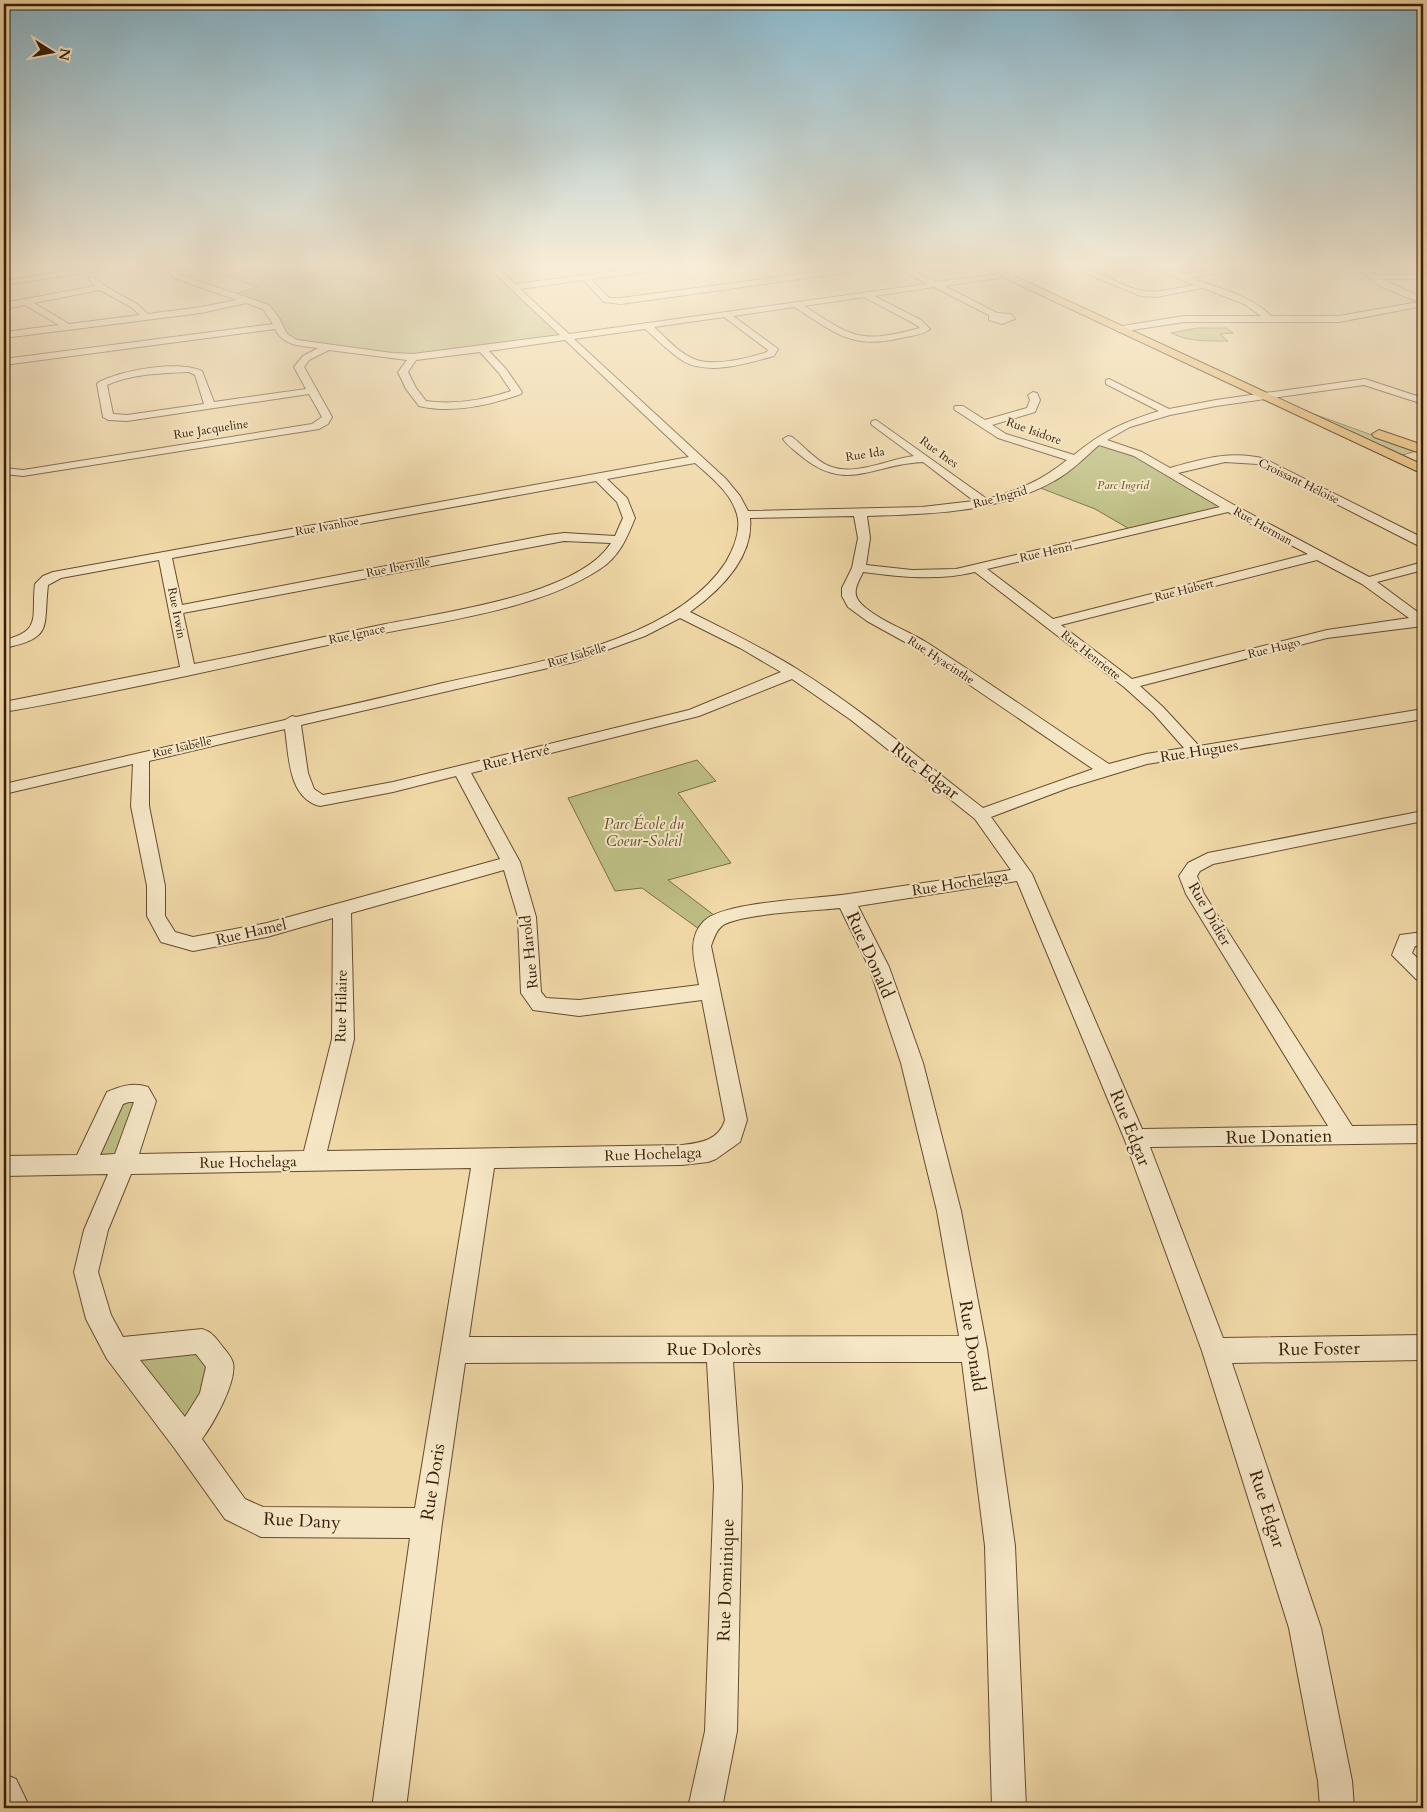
<svg xmlns="http://www.w3.org/2000/svg" width="1427" height="1812" font-family="Cardo,serif">
<style>
.green{fill:#bdbe84;stroke:#7a6e46}
.lines{fill:none;stroke-linecap:round;stroke-linejoin:round}
.minor-casing{stroke:#654c2f;stroke-width:2}
.major-casing{stroke:#371d07;stroke-width:2}
.minor{fill:#f5e6c6;fill-rule:evenodd}
.major{fill:#e8bc74;fill-rule:evenodd}
.labels{text-anchor:middle;dominant-baseline:central;stroke-width:4;stroke-linejoin:round;paint-order:stroke}
.far-street-label{font-size:12px;fill:#371d07;stroke:#f5e6c6}
.far-park-label{font-size:12px;font-style:italic;fill:#5f4d2c;stroke:#f5e6c6}
.street-label{font-size:15px;fill:#371d07;stroke:#f5e6c6}
.park-label{font-size:15px;font-style:italic;fill:#5f4d2c;stroke:#f5e6c6}
.near-street-label{font-size:18px;fill:#371d07;stroke:#f5e6c6}
</style>
<rect width="100%" height="100%" fill="#f0d8a7"/>
<filter id="stains"><feTurbulence type="fractalNoise" baseFrequency=".004" numOctaves="4"/><feColorMatrix values="0 0 0 0 .2 0 0 0 0 .09 0 0 0 0 .02 0 0 0 .5 -.17"/></filter>
<radialGradient id="worn" r=".72"><stop offset=".6" stop-color="#630" stop-opacity="0"/><stop offset="1" stop-color="#630" stop-opacity=".3"/></radialGradient>
<g class="green">
<path d="M 247,268 L 493,268 L 567,338 L 413,357 L 289,339 L 266,307 L 230,295 L 258,287 L 226,276 L 249,269 Z"/>
<path d="M 1197,328 L 1226,328 L 1233,333 L 1220,334 L 1228,341 C 1207,341 1190,342 1171,333 Z"/>
<path d="M 1300,409 L 1416,451 L 1403,455 L 1396,453 Z"/>
<path d="M 1097,441 L 1121,447 L 1226,506 L 1133,531 L 1095,509 L 1038,487 Z"/>
<path d="M 697,760 L 716,781 L 678,793 L 731,863 L 668,880 L 719,919 L 706,934 L 642,888 L 615,891 L 568,798 Z"/>
<path d="M 140,1093 L 124,1163 L 83,1166 L 115,1098 Z"/>
<path d="M 202,1341 L 220,1364 L 185,1439 L 116,1350 Z"/>
</g>
<g class="lines">
<g class="minor-casing">
<g id="minor">
<path d="M 85,268 L 106,268 L 102,270 L 4,285 L 4,281 Z"/>
<path d="M 169,268 L 177,268 L 180,274 L 187,277 L 269,305 L 279,318 L 287,334 L 297,340 L 392,353 L 413,354 L 560,335 L 489,268 L 498,268 L 515,284 L 640,268 L 664,268 L 660,270 L 591,279 L 609,298 L 621,298 L 846,268 L 869,268 L 865,270 L 621,304 L 604,302 L 583,280 L 520,289 L 569,334 L 927,284 L 898,268 L 908,268 L 936,282 L 1015,272 L 1015,276 L 1012,276 L 944,286 L 997,313 L 1011,314 L 1015,319 L 1002,324 L 989,320 L 989,315 L 934,287 L 874,296 L 921,320 L 930,329 C 924,335 910,336 901,338 C 850,350 835,332 794,307 L 733,316 L 778,349 L 774,356 C 748,363 709,376 683,361 C 669,352 657,339 645,329 L 574,339 L 726,479 L 740,496 L 748,511 L 922,507 L 974,501 L 923,462 C 872,464 846,494 800,455 C 794,450 787,445 783,439 L 788,436 L 792,437 C 804,446 815,460 829,466 C 855,477 888,459 914,456 L 872,425 L 871,423 L 872,421 L 876,420 L 987,499 C 1019,490 1041,481 1067,460 L 998,438 L 955,410 L 954,408 L 955,406 L 963,406 L 985,420 L 1027,408 L 1030,400 L 1028,395 L 1033,392 L 1037,393 L 1040,400 L 1035,412 L 992,425 L 1006,434 L 1074,455 C 1103,431 1124,422 1159,411 L 1106,384 L 1106,380 L 1109,379 L 1169,409 L 1216,400 L 1365,379 L 1423,398 L 1423,404 L 1364,385 L 1216,406 L 1170,415 L 1130,427 L 1107,440 L 1142,452 L 1170,468 C 1202,459 1232,450 1265,459 L 1423,538 L 1423,547 L 1419,546 L 1258,464 L 1225,462 L 1178,473 L 1234,505 L 1369,577 L 1423,562 L 1423,570 L 1377,582 L 1423,616 L 1423,626 L 1327,638 L 1140,686 L 1163,707 L 1199,746 L 1423,709 L 1423,719 L 1147,764 L 1068,788 L 991,817 L 1032,874 L 1142,1129 L 1328,1126 L 1186,894 L 1179,876 L 1188,863 L 1208,853 L 1423,811 L 1423,821 L 1213,864 L 1200,871 L 1197,876 L 1204,894 L 1352,1126 L 1423,1125 L 1423,1143 L 1150,1147 L 1223,1338 L 1423,1335 L 1423,1360 L 1232,1363 L 1321,1628 L 1352,1781 L 1354,1808 L 1320,1808 L 1318,1781 L 1289,1628 L 1202,1351 L 1124,1138 L 1017,881 L 858,906 L 889,967 L 923,1063 L 961,1211 L 987,1349 L 1015,1546 L 1026,1808 L 992,1808 L 985,1546 L 962,1362 L 733,1362 L 742,1486 L 737,1731 L 722,1808 L 688,1808 L 705,1731 L 714,1486 L 707,1362 L 465,1363 L 442,1523 L 406,1808 L 372,1808 L 410,1538 L 261,1537 L 225,1519 L 175,1449 L 107,1359 L 86,1319 L 74,1272 L 84,1230 L 108,1174 L 4,1176 L 4,1156 L 77,1155 L 107,1092 C 121,1086 133,1082 148,1087 L 156,1101 L 139,1154 L 304,1151 L 332,1039 L 333,918 L 267,937 L 193,951 L 161,942 L 147,916 L 147,886 L 131,806 L 133,764 L 4,794 L 4,784 L 285,720 L 292,716 L 296,717 C 345,706 394,695 443,683 C 531,663 673,643 726,562 C 733,550 740,533 738,519 C 734,495 712,478 695,463 L 607,479 L 627,498 L 635,518 C 627,538 619,557 600,569 C 538,610 441,621 369,636 C 248,662 126,691 4,712 L 4,702 L 180,667 L 159,560 L 61,578 L 48,585 C 43,628 54,638 4,648 L 4,640 C 43,631 31,616 35,584 L 43,576 L 53,572 L 689,457 L 565,340 L 489,351 L 506,369 L 522,392 L 521,394 C 490,405 452,414 419,406 L 406,389 L 398,372 L 407,360 L 329,350 L 309,360 L 304,367 L 332,417 L 328,424 L 319,429 L 23,476 L 4,474 L 4,468 L 23,470 L 312,424 L 322,417 L 309,394 L 127,421 L 108,420 L 103,417 L 97,384 L 99,382 C 123,370 177,360 202,371 L 214,402 L 306,389 L 294,367 L 303,356 L 318,348 C 302,346 283,346 275,329 L 4,365 L 4,359 L 273,324 L 263,309 L 246,303 L 201,313 L 4,338 L 4,332 L 59,325 L 25,305 L 4,309 L 4,303 L 95,286 L 88,278 L 92,276 L 108,288 L 137,304 L 148,314 L 201,307 L 237,300 L 174,278 ZM 100,290 L 131,307 L 140,315 L 69,324 L 34,303 ZM 864,297 L 915,324 L 920,328 C 860,344 854,338 804,306 ZM 724,317 L 768,350 L 767,352 C 748,358 713,367 694,359 C 679,353 666,338 654,327 ZM 480,352 L 499,373 L 511,391 C 485,400 454,405 426,401 L 416,388 L 408,372 L 416,360 ZM 189,372 L 195,375 L 204,404 L 127,415 L 113,414 L 107,385 C 131,374 162,373 189,372 ZM 1099,445 L 1134,456 L 1220,507 L 956,569 L 912,570 L 866,565 L 870,538 L 867,516 C 930,514 998,513 1054,481 C 1071,472 1085,457 1099,445 ZM 596,481 L 617,502 L 623,518 L 615,536 L 564,533 L 548,535 L 182,605 L 172,558 ZM 1228,512 L 1308,554 L 1053,619 L 987,569 ZM 854,516 L 858,538 L 852,568 L 842,588 L 842,596 L 848,607 L 867,621 L 914,647 L 1093,769 L 983,808 C 922,761 863,710 797,669 C 763,648 726,630 690,612 C 719,591 754,558 750,518 ZM 564,541 L 611,543 C 577,597 436,613 376,626 C 315,639 255,652 194,664 L 183,613 ZM 1317,560 L 1362,584 L 1409,618 L 1327,630 L 1132,679 L 1061,625 ZM 863,572 C 901,577 938,581 975,572 L 1124,687 L 1153,713 L 1184,748 L 1146,754 L 1109,764 C 1048,724 987,681 926,642 C 908,631 869,616 858,600 C 852,591 859,581 863,572 ZM 680,618 L 740,648 L 781,672 L 689,710 L 393,782 L 323,795 L 314,789 L 308,773 L 301,725 L 574,662 L 645,636 ZM 792,679 L 851,720 L 975,819 L 1011,870 C 957,878 903,886 849,894 C 818,899 724,901 704,921 C 686,939 695,963 699,985 L 579,1000 L 546,998 L 541,992 L 536,917 L 520,862 L 471,773 L 699,716 ZM 285,729 C 289,756 288,798 320,806 L 393,792 L 456,776 L 500,859 L 267,923 L 193,937 L 175,932 L 165,916 L 165,886 L 149,806 L 149,761 ZM 504,870 L 518,917 L 521,993 L 533,1010 L 579,1016 L 702,1000 L 725,1120 C 719,1140 701,1143 682,1145 L 327,1151 L 354,1039 L 351,913 ZM 840,908 L 869,967 L 901,1063 L 937,1211 L 959,1336 L 469,1337 L 494,1168 L 682,1165 L 708,1162 L 716,1159 L 740,1142 L 747,1120 L 711,946 C 714,938 717,928 725,924 C 748,913 812,911 840,908 ZM 129,1102 L 134,1102 L 115,1154 L 100,1155 L 123,1104 ZM 471,1168 L 415,1508 L 263,1507 L 245,1499 L 202,1439 C 213,1424 237,1382 233,1363 C 231,1356 226,1351 222,1346 C 216,1338 212,1332 202,1329 L 123,1337 L 111,1315 L 98,1272 L 108,1230 L 131,1174 ZM 196,1354 L 206,1367 L 200,1393 L 185,1417 L 140,1360 Z"/>
<path d="M 1073,268 C 1099,268 1119,287 1144,291 C 1160,293 1178,288 1194,285 L 1153,268 L 1165,268 L 1182,274 L 1222,268 L 1242,268 L 1191,278 C 1218,288 1250,295 1271,316 L 1339,316 L 1419,302 L 1382,287 L 1356,268 L 1366,268 L 1375,275 L 1423,275 L 1423,279 L 1382,279 L 1423,298 L 1423,306 L 1339,322 L 1184,322 L 1119,332 L 1115,329 L 1116,327 L 1184,316 L 1261,316 L 1244,304 L 1203,288 L 1156,297 L 1141,296 Z"/>
<path d="M 1423,932 L 1423,946 L 1415,946 L 1412,953 L 1423,963 L 1423,981 L 1416,979 L 1392,955 L 1400,935 Z"/>
<path d="M 4,1774 L 16,1779 L 30,1808 L 4,1808 Z"/>
</g>
</g>
<g class="major-casing">
<g id="major">
<path d="M 983,268 L 997,268 L 1423,465 L 1423,474 Z"/>
<path d="M 1379,430 L 1423,445 L 1423,454 L 1374,437 L 1372,434 Z"/>
</g>
</g>
<use href="#minor" class="minor"/>
<use href="#major" class="major"/>
</g>
<linearGradient id="sky" x2="0" y2="1"><stop stop-color="#89b7cc"/><stop offset="0.51" stop-color="#f8edd7"/><stop offset="1" stop-color="#f8edd7" stop-opacity="0"/></linearGradient>
<rect width="1427" height="522" fill="url(#sky)"/>
<g class="labels">
<g class="far-street-label">
<text transform="translate(211 429) rotate(-9)">Rue Jacqueline</text>
<text transform="translate(1034 431) rotate(20)">Rue Isidore</text>
<text transform="translate(939 452) rotate(36)">Rue Ines</text>
<text transform="translate(865 454) rotate(-9)">Rue Ida</text>
<text transform="translate(1299 481) rotate(26)">Croissant Héloise</text>
<text transform="translate(1000 497) rotate(-15)">Rue Ingrid</text>
<text transform="translate(327 526) rotate(-10)">Rue Ivanhoe</text>
<text transform="translate(1263 526) rotate(29)">Rue Herman</text>
<text transform="translate(1046 552) rotate(-13)">Rue Henri</text>
<text transform="translate(398 567) rotate(-11)">Rue Iberville</text>
<text transform="translate(1184 590) rotate(-14)">Rue Hubert</text>
<text transform="translate(177 613) rotate(79)">Rue Irwin</text>
<text transform="translate(357 634) rotate(-12)">Rue Ignace</text>
<text transform="translate(1274 648) rotate(-14)">Rue Hugo</text>
<text transform="translate(577 655) rotate(-16)">Rue Isabelle</text>
<text transform="translate(1091 655) rotate(38)">Rue Henriette</text>
<text transform="translate(941 660) rotate(33)">Rue Hyacinthe</text>
<text transform="translate(182 747) rotate(-13)">Rue Isabelle</text>
</g>
<g class="far-park-label">
<text x="1123" y="485">Parc Ingrid</text>
</g>
<g class="street-label">
<text transform="translate(1199 751) rotate(-9)">Rue Hugues</text>
<text transform="translate(516 757) rotate(-14)">Rue Hervé</text>
<text transform="translate(960 883) rotate(-9)">Rue Hochelaga</text>
<text transform="translate(1210 914) rotate(60)">Rue Didier</text>
<text transform="translate(251 932) rotate(-13)">Rue Hamel</text>
<text transform="translate(529 952) rotate(-96)">Rue Harold</text>
<text transform="translate(341 1006) rotate(-89)">Rue Hilaire</text>
<text transform="translate(653 1154) rotate(-2)">Rue Hochelaga</text>
<text transform="translate(248 1162) rotate(-1)">Rue Hochelaga</text>
</g>
<g class="park-label">
<text x="644" y="824">Parc École du<tspan x="644" dy="17">Coeur-Soleil</tspan></text>
</g>
<g class="near-street-label">
<text transform="translate(925 771) rotate(38)">Rue Edgar</text>
<text transform="translate(870 955) rotate(66)">Rue Donald</text>
<text transform="translate(1130 1128) rotate(68)">Rue Edgar</text>
<text transform="translate(1279 1137) rotate(-1)">Rue Donatien</text>
<text transform="translate(972 1346) rotate(81)">Rue Donald</text>
<text x="714" y="1349">Rue Dolorès</text>
<text transform="translate(1319 1349) rotate(-1)">Rue Foster</text>
<text transform="translate(433 1482) rotate(-81)">Rue Doris</text>
<text transform="translate(1267 1509) rotate(72)">Rue Edgar</text>
<text transform="translate(302 1521) rotate(3)">Rue Dany</text>
<text transform="translate(726 1580) rotate(-88)">Rue Dominique</text>
</g>
</g>
<rect width="1427" height="1812" fill="none" stroke="#f0d8a7" stroke-width="20"/>
<rect x="5" y="5" width="1417" height="1802" fill="none" stroke="#371d07" stroke-width="2.5"/>
<rect x="10" y="10" width="1407" height="1792" fill="none" stroke="#371d07"/>
<g transform="translate(52 52) rotate(101)" stroke="#f5e6c6" stroke-width="4" paint-order="stroke">
<path d="M0-4L9 19L0 12L-9 19Z" fill="#371d07"/>
<text y="-8" font-size="14" font-weight="bold" text-anchor="middle" fill="#371d07">N</text>
</g>
<rect width="100%" height="100%" filter="url(#stains)"/>
<rect width="100%" height="100%" fill="url(#worn)"/>
</svg>
